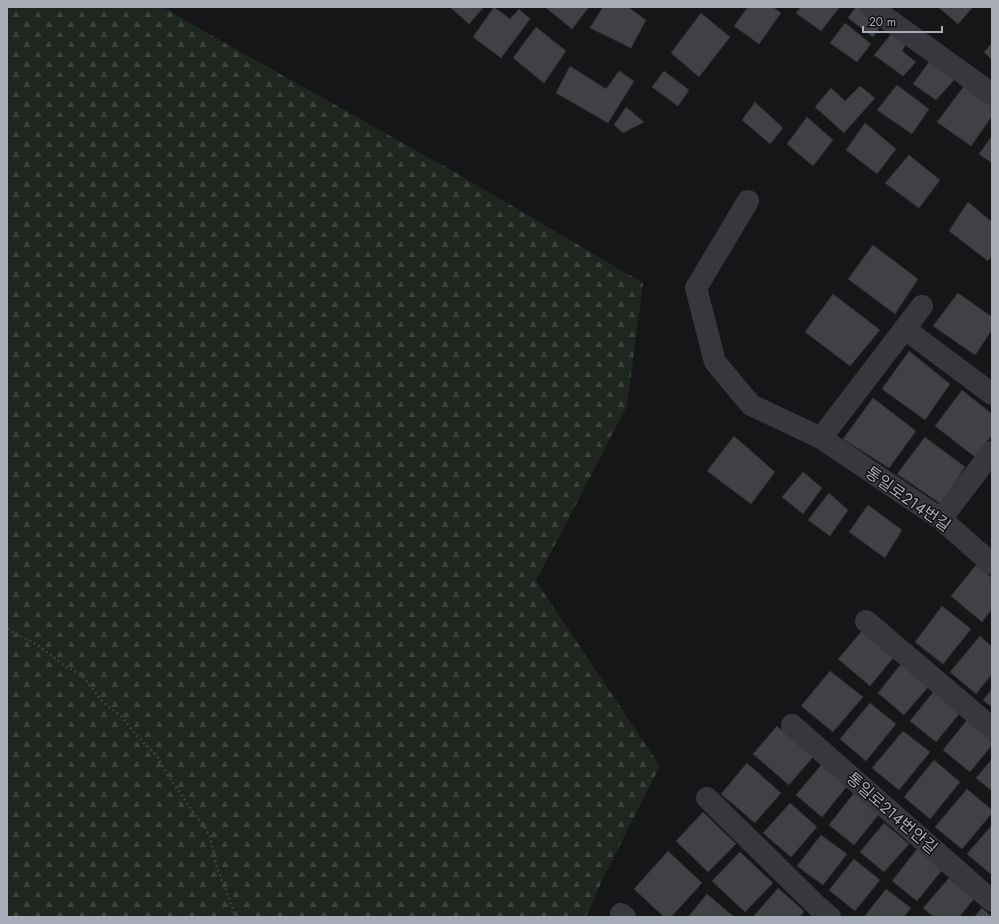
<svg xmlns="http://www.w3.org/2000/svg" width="999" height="924" font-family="Jost,'Noto Sans KR',sans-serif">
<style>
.forest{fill:url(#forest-firs)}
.building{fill:#404145;stroke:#303034}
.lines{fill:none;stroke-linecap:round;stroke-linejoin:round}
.path{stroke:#3d3f44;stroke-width:2.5;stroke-dasharray:2 3;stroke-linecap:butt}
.street{stroke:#37383d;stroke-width:22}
.labels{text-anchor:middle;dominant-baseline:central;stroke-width:3;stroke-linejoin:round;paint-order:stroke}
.street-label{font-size:16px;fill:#a8adb8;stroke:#111113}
</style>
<defs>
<pattern id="forest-firs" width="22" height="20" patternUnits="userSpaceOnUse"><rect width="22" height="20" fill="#1e261f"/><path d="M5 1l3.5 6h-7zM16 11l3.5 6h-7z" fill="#3c433d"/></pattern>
</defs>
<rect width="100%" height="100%" fill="#161618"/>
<path class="forest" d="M 7,7 L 164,7 L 186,21 L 458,174 L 643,283 L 627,406 L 536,581 L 660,766 L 605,874 L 586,917 L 7,917 Z"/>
<g class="building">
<path d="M 450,7 L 484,7 L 469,24 Z"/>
<path d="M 494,7 L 510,19 L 519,9 L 530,19 L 501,58 L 473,37 Z"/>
<path d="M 545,7 L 589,7 L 572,29 Z"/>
<path d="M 603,7 L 628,7 L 646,20 L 631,48 L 590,28 Z"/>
<path d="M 748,7 L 773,7 L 781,13 L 759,44 L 734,26 Z"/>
<path d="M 801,7 L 838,7 L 839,8 L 821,31 L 796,13 Z"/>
<path d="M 856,7 L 858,7 L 882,24 L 873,37 L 848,18 Z"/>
<path d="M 938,7 L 973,7 L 958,24 Z"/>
<path d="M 701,13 L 730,37 L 699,77 L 671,53 Z"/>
<path d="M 845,23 L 871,44 L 857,62 L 830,43 Z"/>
<path d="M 536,27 L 566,51 L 544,83 L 513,58 Z"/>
<path d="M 893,32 L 907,42 L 902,51 L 916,62 L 903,76 L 874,55 Z"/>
<path d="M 992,43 L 992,60 L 984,52 Z"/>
<path d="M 929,62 L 954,80 L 936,100 L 913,84 Z"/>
<path d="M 570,66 L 606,89 L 619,71 L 634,81 L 608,123 L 556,93 Z"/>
<path d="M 664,71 L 689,90 L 678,106 L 652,87 Z"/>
<path d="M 897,85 L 929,109 L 912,134 L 877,110 Z"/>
<path d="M 860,86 L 875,98 L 844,133 L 815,107 L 831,88 L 845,101 Z"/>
<path d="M 964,86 L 992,106 L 992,116 L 971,146 L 937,122 Z"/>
<path d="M 755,102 L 783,128 L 770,144 L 742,120 Z"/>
<path d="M 626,107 L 644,122 L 623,133 L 614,125 Z"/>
<path d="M 807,117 L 833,140 L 813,166 L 787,144 Z"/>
<path d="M 865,123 L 896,149 L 877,174 L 846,150 Z"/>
<path d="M 992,136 L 992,163 L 979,154 Z"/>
<path d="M 909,155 L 940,180 L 919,208 L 885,183 Z"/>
<path d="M 968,202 L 992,222 L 992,255 L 988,261 L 949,231 Z"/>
<path d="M 873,245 L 918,279 L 895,314 L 848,279 Z"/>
<path d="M 958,293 L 992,317 L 992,330 L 975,355 L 933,326 Z"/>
<path d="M 833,294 L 880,330 L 850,366 L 805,332 Z"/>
<path d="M 909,351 L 950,384 L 925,420 L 882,389 Z"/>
<path d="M 962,390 L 992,414 L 992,435 L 975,457 L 935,426 Z"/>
<path d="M 873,398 L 916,431 L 889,468 L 843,439 Z"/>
<path d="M 734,436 L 775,472 L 751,504 L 707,471 Z"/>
<path d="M 925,437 L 965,467 L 941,504 L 897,474 Z"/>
<path d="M 803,472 L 822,488 L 803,514 L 782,497 Z"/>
<path d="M 829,493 L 848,510 L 830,536 L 808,520 Z"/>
<path d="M 868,505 L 902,530 L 885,558 L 849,532 Z"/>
<path d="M 976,565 L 992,578 L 992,609 L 982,622 L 951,596 Z"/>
<path d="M 942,606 L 971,629 L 943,664 L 915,642 Z"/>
<path d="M 862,631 L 893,658 L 870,686 L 838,659 Z"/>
<path d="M 980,636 L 992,647 L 992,674 L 976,694 L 950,672 Z"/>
<path d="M 901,664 L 929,686 L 904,715 L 878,693 Z"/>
<path d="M 830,671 L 863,697 L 833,732 L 801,706 Z"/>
<path d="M 992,689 L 992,707 L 983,700 Z"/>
<path d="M 934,691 L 960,713 L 936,742 L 910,721 Z"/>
<path d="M 870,703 L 896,724 L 866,761 L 840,739 Z"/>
<path d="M 967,720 L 992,741 L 992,745 L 970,772 L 943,750 Z"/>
<path d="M 777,726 L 813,757 L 789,785 L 753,754 Z"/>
<path d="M 903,731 L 930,752 L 899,790 L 872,768 Z"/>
<path d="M 992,759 L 992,791 L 976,778 Z"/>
<path d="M 934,760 L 960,782 L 930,819 L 904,797 Z"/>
<path d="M 747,763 L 781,793 L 755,823 L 721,794 Z"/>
<path d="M 822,764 L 848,785 L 822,817 L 796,795 Z"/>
<path d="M 967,789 L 992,810 L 992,813 L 962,849 L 935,827 Z"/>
<path d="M 854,793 L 879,814 L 854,845 L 829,825 Z"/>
<path d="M 790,803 L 817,827 L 791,857 L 763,833 Z"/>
<path d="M 703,812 L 736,844 L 708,872 L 676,841 Z"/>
<path d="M 884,823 L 909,844 L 884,872 L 860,852 Z"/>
<path d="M 992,825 L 992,875 L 967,854 Z"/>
<path d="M 821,835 L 847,854 L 823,885 L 797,866 Z"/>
<path d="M 917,849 L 942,870 L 917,901 L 892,881 Z"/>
<path d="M 668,851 L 702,883 L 671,917 L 664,917 L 634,889 Z"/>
<path d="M 740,852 L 773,883 L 745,912 L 712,881 Z"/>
<path d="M 854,859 L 880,880 L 855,911 L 829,890 Z"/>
<path d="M 949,878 L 974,899 L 959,917 L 934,917 L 923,908 Z"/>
<path d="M 778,888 L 804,911 L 800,917 L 753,917 Z"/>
<path d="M 886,889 L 911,908 L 904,917 L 864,917 Z"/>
<path d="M 707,894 L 734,917 L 688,917 Z"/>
<path d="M 982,908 L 992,917 L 974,917 Z"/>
</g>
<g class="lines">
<path class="path" d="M 7,629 L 36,644 L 66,667 L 81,674 L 102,701 L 122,717 L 136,735 L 158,757 L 167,774 L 210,836 L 216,865 L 235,914 L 238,917"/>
<g class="street">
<path d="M 871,7 L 992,94"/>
<path d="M 748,201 L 696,288 L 715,362 L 751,405 L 821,438 L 941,519 L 992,564"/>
<path d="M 905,329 L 992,394"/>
<path d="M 821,438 L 922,306"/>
<path d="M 941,519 L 992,452"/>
<path d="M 866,621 L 992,728"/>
<path d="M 792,725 L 992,901"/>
<path d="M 707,798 L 817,906 L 830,917"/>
<path d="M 621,914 L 625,917"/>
</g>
</g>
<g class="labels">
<g class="street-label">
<text transform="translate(908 499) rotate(35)">통일로214번길</text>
<text transform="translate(892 813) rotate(41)">통일로214번안길</text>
</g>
</g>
<rect width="999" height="924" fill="none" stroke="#a8adb8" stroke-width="16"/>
<path d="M863 26v6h79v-6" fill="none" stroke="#a8adb8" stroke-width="2"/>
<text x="869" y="26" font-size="12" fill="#a8adb8" stroke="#111113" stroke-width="3" paint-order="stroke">20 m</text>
</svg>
